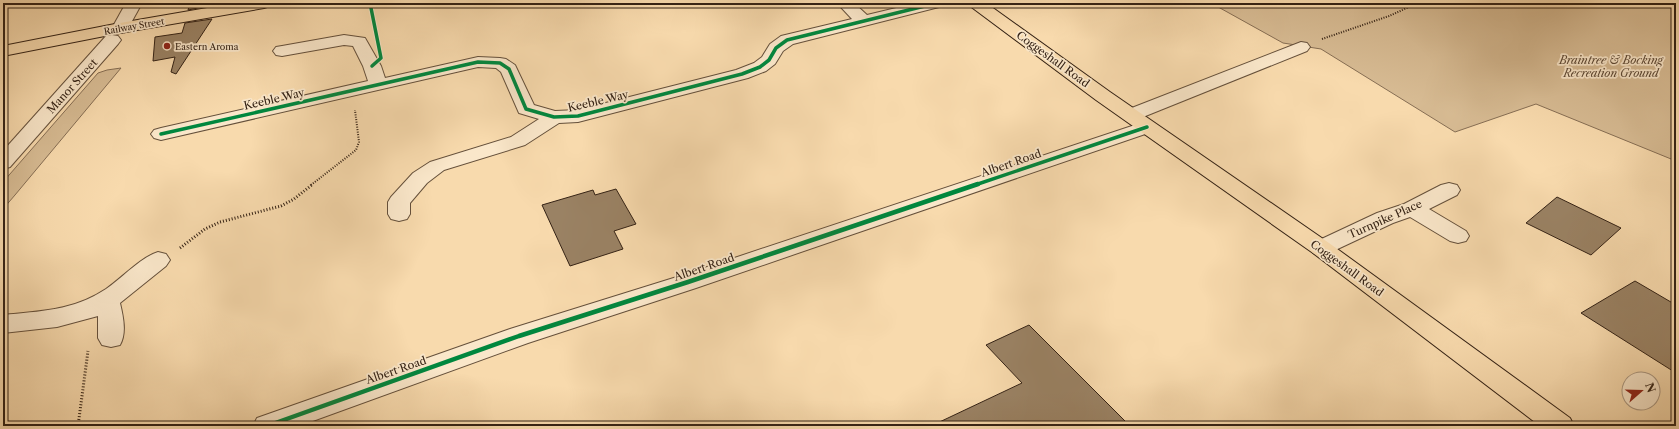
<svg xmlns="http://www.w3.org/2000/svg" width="1679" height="429" font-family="'Libre Caslon Text',serif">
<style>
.green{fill:#d7bb93;stroke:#866e54}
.building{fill:#9a8264;stroke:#342215}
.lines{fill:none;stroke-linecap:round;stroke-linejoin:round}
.minor-casing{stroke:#65503b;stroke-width:2}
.major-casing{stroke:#342215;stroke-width:2}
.path-far1{stroke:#342215;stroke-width:2;stroke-dasharray:1 1.5;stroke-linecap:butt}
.path{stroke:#342215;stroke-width:3;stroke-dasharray:1 2;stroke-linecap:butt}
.minor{fill:#fae7ca;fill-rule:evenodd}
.major{fill:#f8daad;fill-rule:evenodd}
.cycleway-far1-casing{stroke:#fae7ca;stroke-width:5.5}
.cycleway-casing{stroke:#fae7ca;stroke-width:7}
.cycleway-far1{stroke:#00873e;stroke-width:3.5}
.cycleway{stroke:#00873e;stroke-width:4.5}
.poi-dot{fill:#8f2418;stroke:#fae7ca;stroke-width:1.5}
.labels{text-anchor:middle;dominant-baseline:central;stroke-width:3.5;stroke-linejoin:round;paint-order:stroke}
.far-street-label{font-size:9px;fill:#342215;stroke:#fae7ca}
.far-poi-label{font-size:9px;fill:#342215;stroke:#fae7ca;text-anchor:start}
.street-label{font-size:11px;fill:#342215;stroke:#fae7ca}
.park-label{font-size:11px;font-style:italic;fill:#5d4834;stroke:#fae7ca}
</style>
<rect width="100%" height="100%" fill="#f8daad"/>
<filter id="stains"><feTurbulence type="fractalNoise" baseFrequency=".005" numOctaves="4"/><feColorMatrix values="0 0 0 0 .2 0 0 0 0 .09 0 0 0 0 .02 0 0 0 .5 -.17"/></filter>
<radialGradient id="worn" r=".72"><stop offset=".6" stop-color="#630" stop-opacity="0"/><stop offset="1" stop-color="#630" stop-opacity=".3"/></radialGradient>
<g class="green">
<path d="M 1211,3 L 1676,3 L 1676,161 L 1536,104 L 1455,132 L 1321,49 L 1283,43 Z"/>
<path d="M 121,68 L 15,195 L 3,209 L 3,182 L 98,73 L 107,70 Z"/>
</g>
<g class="building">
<path d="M 190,3 L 222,3 L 188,10 Z"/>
<path d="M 212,19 L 176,74 L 171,72 L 175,57 L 153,61 L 155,37 L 182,33 L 185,23 Z"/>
<path d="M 616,189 L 636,224 L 614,231 L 623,249 L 570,266 L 542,205 L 593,190 L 595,195 Z"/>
<path d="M 1557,197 L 1621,228 L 1591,255 L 1526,223 Z"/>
<path d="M 1635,281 L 1676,305 L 1676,373 L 1581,313 Z"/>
<path d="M 1029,325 L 1130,426 L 931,426 L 1022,383 L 986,345 Z"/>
</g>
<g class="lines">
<g class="minor-casing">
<g id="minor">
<path d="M 126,3 L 142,3 L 126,32 L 120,33 L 114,32 L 112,28 Z"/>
<path d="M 837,3 L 854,3 L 867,15 L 917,3 L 945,3 L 943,6 L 793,44 L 783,51 L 775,64 L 766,71 L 748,78 L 578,122 L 559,123 L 525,145 L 444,170 L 427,183 L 410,203 L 410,214 L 407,219 L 399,221 L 391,219 L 388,214 L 388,202 L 391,197 L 413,173 L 430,162 L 511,137 L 539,119 L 519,113 L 501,72 L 496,68 L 478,67 L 161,140 L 154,138 L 151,134 L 154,130 L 161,128 L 368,81 L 363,66 L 353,46 L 344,45 L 282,56 L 276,55 L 273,51 L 276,47 L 282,46 L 344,35 L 365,38 L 381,66 L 385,78 L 478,57 L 500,58 L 506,59 L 515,65 L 534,105 L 555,111 L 578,110 L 736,70 L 754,63 L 762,57 L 770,44 L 781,36 L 852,19 Z"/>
<path d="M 112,35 L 118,36 L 121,40 L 118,44 L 10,167 L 3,169 L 3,151 L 106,36 Z"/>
<path d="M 1301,42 L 1307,43 L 1310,47 L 1307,51 L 1138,119 L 1131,121 L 1124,119 L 1121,115 L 1124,111 Z"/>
<path d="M 1147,121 L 1154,123 L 1157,127 L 1154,131 L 696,288 L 528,343 L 299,426 L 253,426 L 257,418 L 510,329 L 680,276 Z"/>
<path d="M 1449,183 L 1457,185 L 1460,190 L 1457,195 L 1429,209 L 1466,231 L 1469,236 L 1466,241 L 1458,243 L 1450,241 L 1410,217 L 1393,223 L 1329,253 L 1321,256 L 1313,253 L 1310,248 L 1313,243 L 1377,213 L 1404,204 L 1441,185 Z"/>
<path d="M 158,252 L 166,254 L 170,260 L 166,266 L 120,303 C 123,316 127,333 120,345 L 111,347 L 102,345 L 98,338 L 98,316 L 57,327 L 3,333 L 3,315 C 40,311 73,311 106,289 C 121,279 141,257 158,252 Z"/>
</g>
</g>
<g class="major-casing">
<g id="major">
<path d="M 236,3 L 272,3 L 270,6 L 264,8 L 120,33 L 3,56 L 3,46 L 120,23 Z"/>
<path d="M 968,3 L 986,3 L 1110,92 L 1329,243 L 1570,418 L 1574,426 L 1540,426 L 1313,253 L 1096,100 L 970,6 Z"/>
</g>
</g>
<g class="path-far1">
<path d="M 1322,39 L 1389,16 L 1418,3"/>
<path d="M 311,185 L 356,150 L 359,142 L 355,110"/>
</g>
<g class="path">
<path d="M 180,248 L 205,229 L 220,222 L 281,206 L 294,199 L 313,184"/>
<path d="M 78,426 L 88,351"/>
</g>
<use href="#minor" class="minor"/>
<use href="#major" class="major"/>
<g class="cycleway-far1-casing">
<g id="cycleway-far1">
<path d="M 370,3 L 381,58 L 372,66"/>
<path d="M 161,134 L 478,62 L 500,63 L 509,69 L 526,109 L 554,117 L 578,116 L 742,74 L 760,67 L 769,60 L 776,48 L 787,40 L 937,3"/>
<path d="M 975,185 L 1147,127"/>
</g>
</g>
<g class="cycleway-casing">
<path id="cycleway" d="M 267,426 L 519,336 L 688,282 L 978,184"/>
</g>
<use href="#cycleway-far1" class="cycleway-far1"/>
<use href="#cycleway" class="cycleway"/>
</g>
<circle class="poi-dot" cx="167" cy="46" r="4"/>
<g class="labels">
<g class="far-street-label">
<text transform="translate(134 26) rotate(-10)">Railway Street</text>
</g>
<g class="far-poi-label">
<text x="175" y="46">Eastern Aroma</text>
</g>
<g class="street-label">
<text transform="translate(1053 59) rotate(36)">Coggeshall Road</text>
<text transform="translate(72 86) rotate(-48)">Manor Street</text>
<text transform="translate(274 99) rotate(-13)">Keeble Way</text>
<text transform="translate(598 101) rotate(-13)">Keeble Way</text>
<text transform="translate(1011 163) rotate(-19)">Albert Road</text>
<text transform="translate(1385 219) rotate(-24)">Turnpike Place</text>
<text transform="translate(704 267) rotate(-19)">Albert Road</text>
<text transform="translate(1347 268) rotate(36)">Coggeshall Road</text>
<text transform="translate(396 370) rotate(-19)">Albert Road</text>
</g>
<g class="park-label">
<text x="1611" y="60">Braintree &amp; Bocking<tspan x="1611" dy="13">Recreation Ground</tspan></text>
</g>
</g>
<rect width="1679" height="429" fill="none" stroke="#f8daad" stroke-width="16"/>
<rect x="4" y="4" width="1671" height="421" fill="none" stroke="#342215" stroke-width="2"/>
<rect x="8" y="8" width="1663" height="413" fill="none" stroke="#342215"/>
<g transform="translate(1641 391) rotate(70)"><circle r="19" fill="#fae7ca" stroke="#ab9882"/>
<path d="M0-3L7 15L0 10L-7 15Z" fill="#8f2418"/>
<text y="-6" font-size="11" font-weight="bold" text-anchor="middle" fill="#342215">N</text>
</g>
<rect width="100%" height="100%" filter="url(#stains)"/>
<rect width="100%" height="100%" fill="url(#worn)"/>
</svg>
